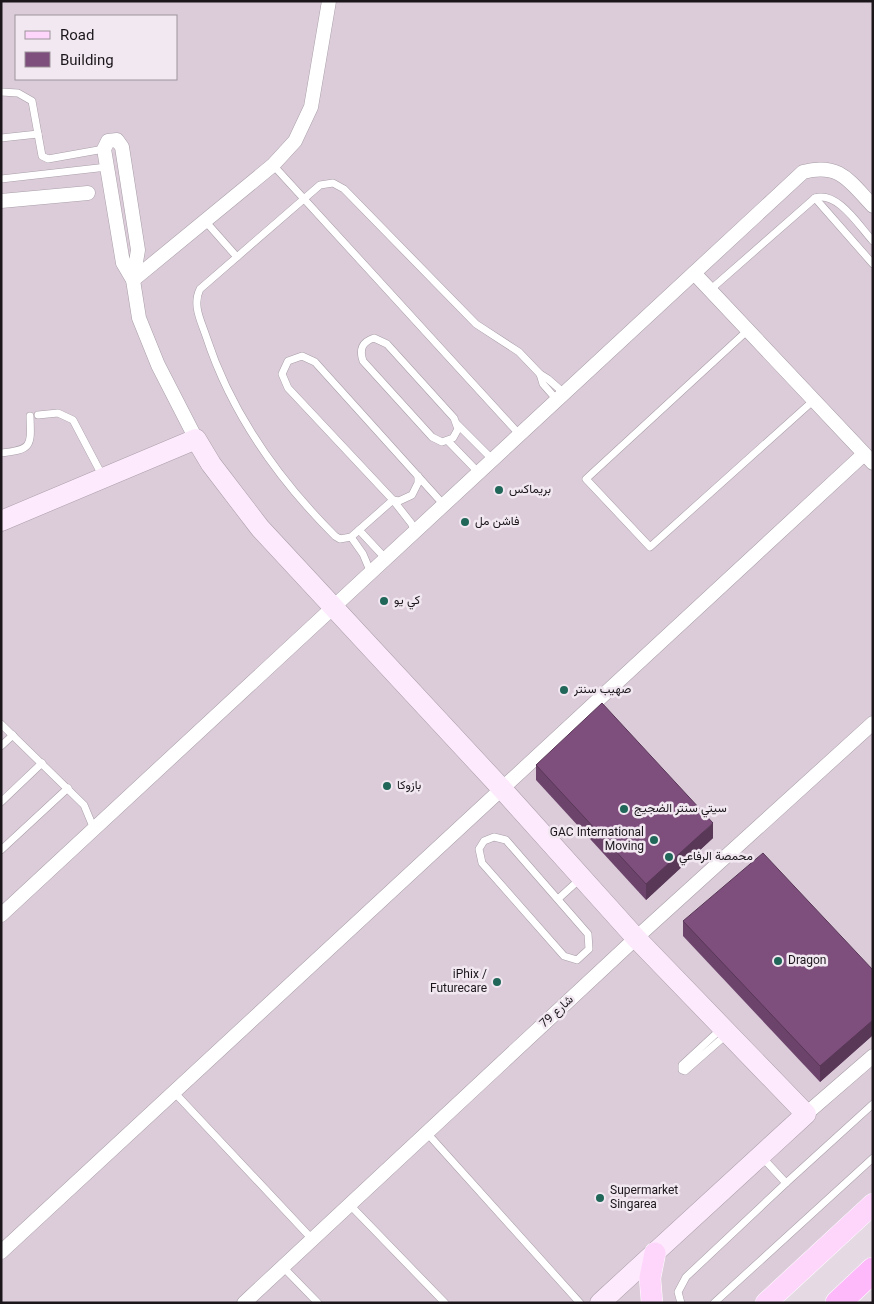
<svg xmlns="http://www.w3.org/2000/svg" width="874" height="1304" font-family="Georgia,Vazirmatn,serif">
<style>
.built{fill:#dcccda;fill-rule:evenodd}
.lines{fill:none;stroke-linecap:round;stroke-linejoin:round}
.lane-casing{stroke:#a99fa8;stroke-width:8}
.street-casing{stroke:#a99fa8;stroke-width:15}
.secondary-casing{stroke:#a99fa8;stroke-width:21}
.primary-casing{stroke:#fff;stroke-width:22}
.highway-casing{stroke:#fff;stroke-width:26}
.lane{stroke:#fff;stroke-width:7}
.street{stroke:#fff;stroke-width:14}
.secondary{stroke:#feeafd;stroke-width:20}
.primary{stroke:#fed5fb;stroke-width:21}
.highway{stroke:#fdb9f9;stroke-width:25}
.wall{fill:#6c446b}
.shaded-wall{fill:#583757}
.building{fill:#7e4f7c;stroke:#583757}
.poi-dot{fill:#206659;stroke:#f2e8f1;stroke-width:2}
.labels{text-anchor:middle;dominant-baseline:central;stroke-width:5;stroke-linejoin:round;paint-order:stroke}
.poi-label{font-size:12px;fill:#1a161a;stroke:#f2e8f1;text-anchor:start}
.street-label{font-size:12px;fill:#1a161a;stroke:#f2e8f1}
</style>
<rect width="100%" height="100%" fill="#e5dae4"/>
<path class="built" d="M 1,1 L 873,1 L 873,1204 L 766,1303 L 1,1303 ZM 16,16 L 176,16 L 176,79 L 16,79 Z"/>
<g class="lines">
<g class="lane-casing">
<g id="lane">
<path d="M 1,92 L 18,93 L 32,101 L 42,156 L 48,159 L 104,149"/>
<path d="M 1,138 L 38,134"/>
<path d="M 273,165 L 520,435"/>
<path d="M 1,179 L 107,167"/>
<path d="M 815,198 L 873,264"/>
<path d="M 206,222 L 237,257"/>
<path d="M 710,290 L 815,198 C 838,191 859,226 873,241"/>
<path d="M 748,330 L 586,479 L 650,547 L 814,400"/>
<path d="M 374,338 L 387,344 L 454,418 L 458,429 L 453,438 L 442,442 L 432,437 L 363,361 C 359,349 362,342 374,338 Z"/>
<path d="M 540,374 L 543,384 L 557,400"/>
<path d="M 38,415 L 58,413 L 73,420 L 103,477"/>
<path d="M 457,424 L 493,460"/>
<path d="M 448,441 L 479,473"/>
<path d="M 1,453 C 33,450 31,445 30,416"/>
<path d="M 418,476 L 418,483 L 412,495 L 399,501 L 393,500 L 351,537 L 340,539 L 335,536 C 278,479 231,413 206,336 C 201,321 192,305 200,289 L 320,185 L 333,183 L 344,189 L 476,324 L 519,352 L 540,374 L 548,379 L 564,393"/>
<path d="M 359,530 L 386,559"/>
<path d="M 416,532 L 411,523 L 393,500 L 288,388 L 282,374 L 288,361 L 302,356 L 315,362 L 444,505"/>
<path d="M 351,537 L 363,554 L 371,573"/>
<path d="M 1,724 L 84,805 L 94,829"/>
<path d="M 1,746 L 13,735"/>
<path d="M 1,802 L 42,763"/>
<path d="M 494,837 L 506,840 L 588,934 L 589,949 L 577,960 L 564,956 L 482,863 L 479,849 L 484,841 Z"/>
<path d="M 1,850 L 68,788"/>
<path d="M 558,899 L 580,879"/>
<path d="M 721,1029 L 682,1065 L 682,1070 L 685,1071 L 726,1035"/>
<path d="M 174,1092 L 312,1239"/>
<path d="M 427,1133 L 580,1303"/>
<path d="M 786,1183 L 873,1104"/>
<path d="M 350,1205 L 445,1303"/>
<path d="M 283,1267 L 318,1303"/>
<path d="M 681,1303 L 678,1292 L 686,1277 L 786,1183 L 761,1156"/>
<path d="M 714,1303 L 873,1158"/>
</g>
</g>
<g class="street-casing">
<g id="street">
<path d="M 1,201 L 88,193"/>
<path d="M 694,273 L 873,463"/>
<path d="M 133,280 L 123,263 L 104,149 L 108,141 L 117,140 L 122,147 L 138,250 L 133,280 L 139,318 L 158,365 L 196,439"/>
<path d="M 133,280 L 273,165 L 295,141 L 311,107 L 329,1"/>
<path d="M 1,915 L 803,172 C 840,162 850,182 873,206"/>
<path d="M 806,1114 L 873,1056"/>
<path d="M 1,1252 L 864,454"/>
<path d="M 244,1303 L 636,938 L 873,723"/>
</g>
</g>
<g class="secondary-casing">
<path id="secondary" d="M 1,521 L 196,439 L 211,464 L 260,528 L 503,790 L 636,938 L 806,1114 L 600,1303"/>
</g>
<g class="primary-casing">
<g id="primary">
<path d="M 652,1303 L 650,1278 L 655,1253"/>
<path d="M 766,1303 L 873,1204"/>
</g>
</g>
<g class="highway-casing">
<path id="highway" d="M 838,1303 L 873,1270"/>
</g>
<use href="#lane" class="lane"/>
<use href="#street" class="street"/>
<use href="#secondary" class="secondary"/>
<use href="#primary" class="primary"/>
<use href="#highway" class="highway"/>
</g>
<g class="wall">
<path d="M 536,765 L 713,838 L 646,900 L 536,780 Z"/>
<path d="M 683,921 L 873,970 L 873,1035 L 820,1082 L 683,936 Z"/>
</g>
<g class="shaded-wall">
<path d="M 713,823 L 713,838 L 646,900 L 646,884 Z"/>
<path d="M 873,1020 L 873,1035 L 820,1082 L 820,1066 Z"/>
</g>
<g class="building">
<path d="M 602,703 L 713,823 L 646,884 L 536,765 Z"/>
<path d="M 763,853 L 873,970 L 873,1020 L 820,1066 L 683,921 Z"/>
</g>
<g class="poi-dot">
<circle cx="499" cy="490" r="5"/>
<circle cx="465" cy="522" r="5"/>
<circle cx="384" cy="601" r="5"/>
<circle cx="564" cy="690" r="5"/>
<circle cx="387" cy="786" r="5"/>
<circle cx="624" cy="809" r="5"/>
<circle cx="654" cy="840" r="5"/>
<circle cx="669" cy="857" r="5"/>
<circle cx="778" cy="961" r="5"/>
<circle cx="497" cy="982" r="5"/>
<circle cx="600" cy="1198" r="5"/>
</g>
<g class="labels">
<g class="poi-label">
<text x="509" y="490">بريماكس</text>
<text x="475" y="522">فاشن مل</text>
<text x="394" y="601">كي يو</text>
<text x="574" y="690">صهيب سنتر</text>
<text x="397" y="786">بازوكا</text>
<text x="634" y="809">سيتي سنتر الضجيج</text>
<text x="644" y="833" text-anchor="end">GAC International<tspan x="644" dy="14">Moving</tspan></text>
<text x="679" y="857">محمصة الرفاعي</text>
<text x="788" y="961">Dragon</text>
<text x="487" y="975" text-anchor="end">iPhix /<tspan x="487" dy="14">Futurecare</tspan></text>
<text x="610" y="1191">Supermarket<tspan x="610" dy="14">Singarea</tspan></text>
</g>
<g class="street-label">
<text transform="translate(557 1012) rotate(-43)">شارع 79</text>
</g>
</g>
<rect width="874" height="1304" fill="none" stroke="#1a161a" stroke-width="5"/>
<rect x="15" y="15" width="162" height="65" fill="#f2e8f1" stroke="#9c949b"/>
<rect x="25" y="31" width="25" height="8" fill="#fed5fb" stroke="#9c949b"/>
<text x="60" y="40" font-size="15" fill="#1a161a">Road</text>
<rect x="25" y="52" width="25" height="15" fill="#7e4f7c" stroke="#9c949b"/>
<text x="60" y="65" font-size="15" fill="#1a161a">Building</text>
</svg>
